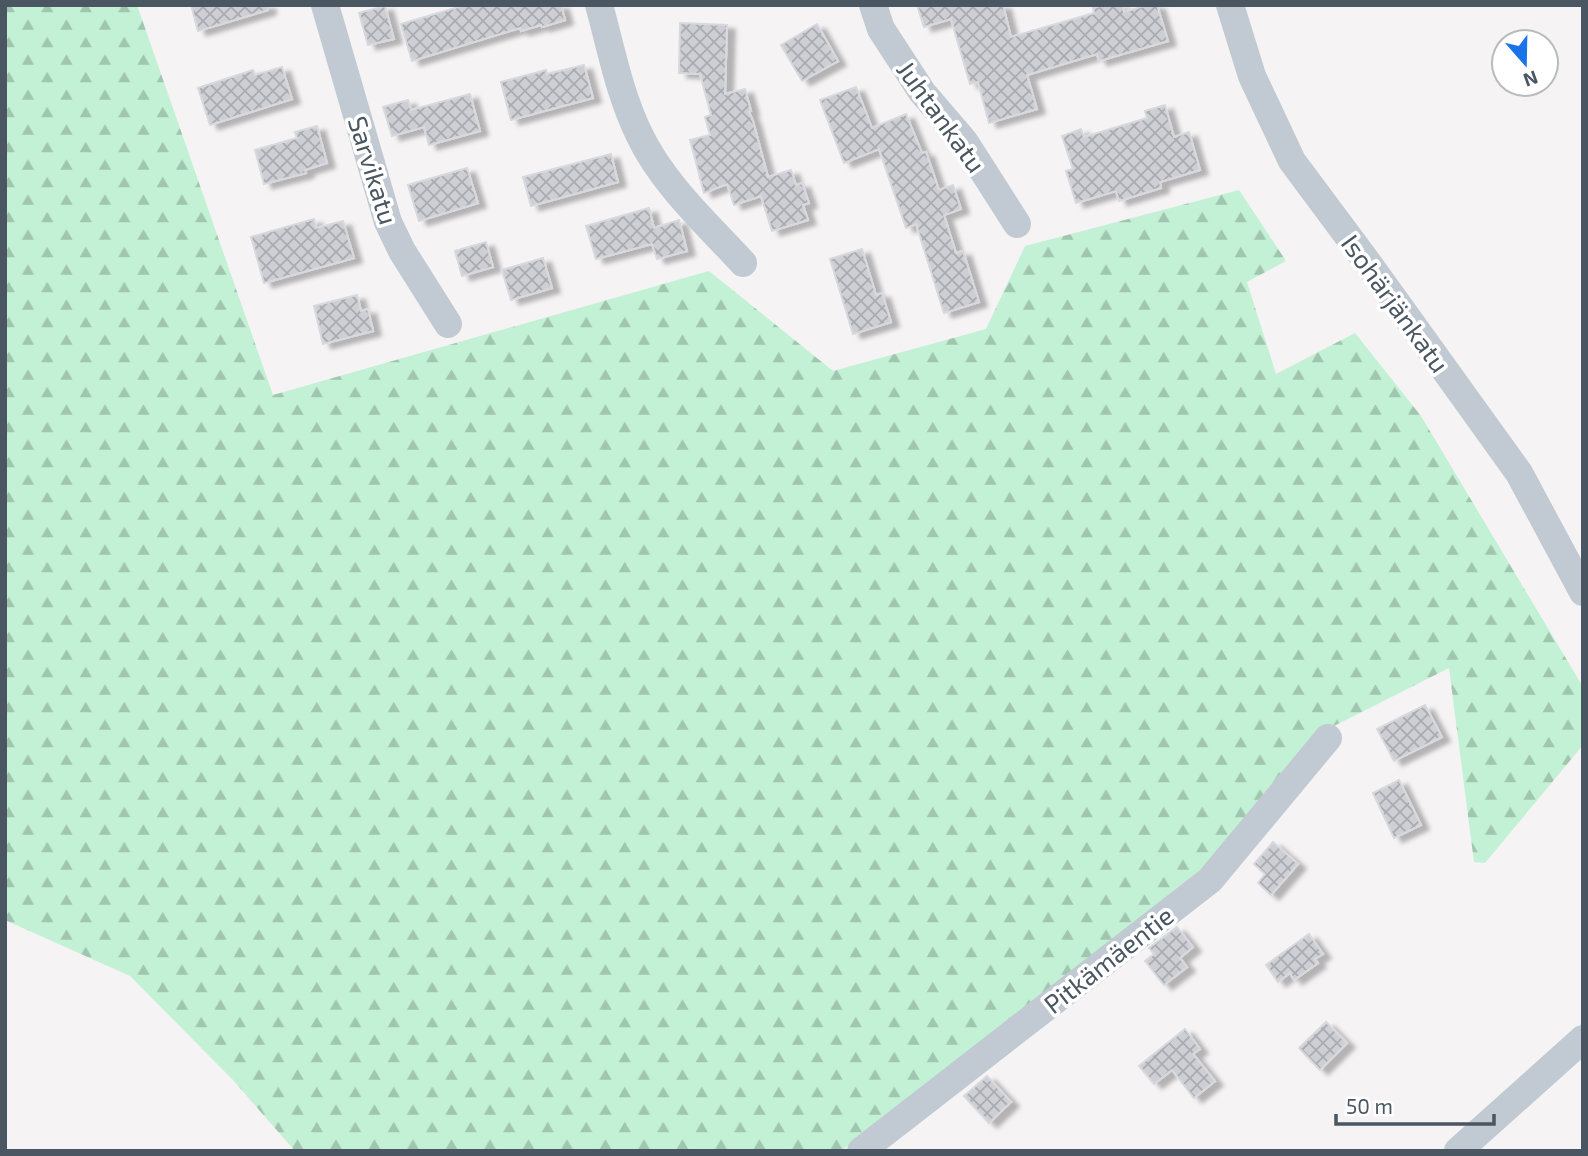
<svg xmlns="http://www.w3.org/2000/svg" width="1588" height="1156" font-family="'Exo 2',sans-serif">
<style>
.forest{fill:url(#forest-firs)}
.building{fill:url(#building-cross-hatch);stroke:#d7d9de;stroke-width:2;filter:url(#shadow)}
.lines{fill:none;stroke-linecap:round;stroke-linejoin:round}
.minor{stroke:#c1cad2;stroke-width:28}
.labels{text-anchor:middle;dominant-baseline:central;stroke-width:7;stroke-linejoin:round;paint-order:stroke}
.street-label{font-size:26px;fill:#4a5661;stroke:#fff}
</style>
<defs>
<pattern id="forest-firs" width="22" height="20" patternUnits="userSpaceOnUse" patternTransform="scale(1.75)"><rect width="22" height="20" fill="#c3f1d5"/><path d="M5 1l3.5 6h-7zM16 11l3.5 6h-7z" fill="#a0c6b0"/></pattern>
<pattern id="building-cross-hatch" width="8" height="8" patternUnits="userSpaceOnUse" patternTransform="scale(1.75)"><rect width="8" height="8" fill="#cdcfd5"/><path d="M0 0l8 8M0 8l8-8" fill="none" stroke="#a8abb0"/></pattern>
<filter id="shadow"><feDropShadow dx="8" dy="4.5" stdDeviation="2" flood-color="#0004"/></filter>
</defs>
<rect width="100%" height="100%" fill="#f5f3f3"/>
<path class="forest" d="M 5,5 L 137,5 L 273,395 L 709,271 L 833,371 L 986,329 L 1025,246 L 1239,190 L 1286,261 L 1247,282 L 1276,374 L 1355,333 L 1421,416 L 1583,687 L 1583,745 L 1485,863 L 1474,862 L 1449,668 L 1310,738 L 1204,867 L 841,1151 L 295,1151 L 232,1079 L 130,976 L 5,920 Z"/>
<g class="building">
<path d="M 191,5 L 268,5 L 268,10 L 198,31 Z"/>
<path d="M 465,5 L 561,5 L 565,20 L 542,27 L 541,25 L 521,31 L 520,28 L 412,61 L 401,24 Z"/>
<path d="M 917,5 L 1003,5 L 1011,37 L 1094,13 L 1093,8 L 1104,5 L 1122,5 L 1124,12 L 1147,5 L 1157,5 L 1168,41 L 1099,61 L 1097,54 L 1027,75 L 1037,109 L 989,123 L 978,82 L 970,84 L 951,19 L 924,27 Z"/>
<path d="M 385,6 L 394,39 L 368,45 L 359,13 Z"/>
<path d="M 680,23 L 727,25 L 725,94 L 745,89 L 751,111 L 749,112 L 753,121 L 768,177 L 791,170 L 796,185 L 802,183 L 809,203 L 803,205 L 808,220 L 772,231 L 761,196 L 734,205 L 727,184 L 704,193 L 690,140 L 710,135 L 705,117 L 711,115 L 700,74 L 679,73 Z"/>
<path d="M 817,24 L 838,61 L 802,81 L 781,45 Z"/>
<path d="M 584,65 L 593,98 L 511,120 L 501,82 L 546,70 L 547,74 Z"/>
<path d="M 282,67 L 292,99 L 210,125 L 198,88 L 253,70 L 255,75 Z"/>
<path d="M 856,87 L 872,128 L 906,114 L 922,153 L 926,152 L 939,190 L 953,185 L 961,209 L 944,215 L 956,253 L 963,251 L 979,302 L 944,313 L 916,224 L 906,228 L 879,149 L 844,163 L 820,100 Z"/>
<path d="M 470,94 L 480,131 L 429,145 L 424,127 L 392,136 L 383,107 L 408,100 L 411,110 Z"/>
<path d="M 1165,105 L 1174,137 L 1189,132 L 1200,170 L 1160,182 L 1161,188 L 1119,201 L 1116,191 L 1076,203 L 1066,171 L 1073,169 L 1062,136 L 1081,129 L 1084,137 L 1147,118 L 1145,111 Z"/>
<path d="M 317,126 L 327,163 L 305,170 L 306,173 L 264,184 L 255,150 L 297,138 L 295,132 Z"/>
<path d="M 611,154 L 618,182 L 531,206 L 523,177 Z"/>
<path d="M 467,168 L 478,203 L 419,221 L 408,185 Z"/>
<path d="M 649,208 L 654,228 L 679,220 L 687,251 L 657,259 L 652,244 L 596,259 L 586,226 Z"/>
<path d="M 314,219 L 316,228 L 343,221 L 354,258 L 264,283 L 251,237 Z"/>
<path d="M 486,242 L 493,267 L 462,276 L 455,251 Z"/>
<path d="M 862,249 L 876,295 L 882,293 L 891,322 L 853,334 L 830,259 Z"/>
<path d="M 543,258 L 552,288 L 511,300 L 502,270 Z"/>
<path d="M 357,295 L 361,311 L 368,309 L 373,331 L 323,344 L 314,306 Z"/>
<path d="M 1425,705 L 1442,737 L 1394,761 L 1377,729 Z"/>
<path d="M 1399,780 L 1421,825 L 1394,838 L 1373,793 Z"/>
<path d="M 1273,842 L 1298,864 L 1271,895 L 1258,883 L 1265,874 L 1254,864 Z"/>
<path d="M 1177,927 L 1193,947 L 1180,958 L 1187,967 L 1164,985 L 1145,961 L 1154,954 L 1149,948 Z"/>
<path d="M 1309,934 L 1323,954 L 1315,959 L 1318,963 L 1294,980 L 1290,973 L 1278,982 L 1266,965 Z"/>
<path d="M 1326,1022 L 1347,1043 L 1320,1070 L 1299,1048 Z"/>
<path d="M 1185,1029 L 1200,1049 L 1193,1054 L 1215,1081 L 1194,1098 L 1172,1070 L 1154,1084 L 1139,1066 Z"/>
<path d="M 987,1076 L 1011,1102 L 989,1123 L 964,1096 Z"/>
</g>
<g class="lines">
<g class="minor">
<path d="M 325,5 L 388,222 L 402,251 L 448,324"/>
<path d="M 599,5 C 611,48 619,93 639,134 C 662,183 706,223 743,263"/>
<path d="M 873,5 L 881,29 L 922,92 L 964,141 L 1017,224"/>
<path d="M 1230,5 L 1252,76 L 1292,161 L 1368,263 L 1519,473 L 1583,592"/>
<path d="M 861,1151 L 1210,880 L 1328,738"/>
<path d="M 1458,1151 L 1583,1039"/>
</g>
</g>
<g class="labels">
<g class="street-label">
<text transform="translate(942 116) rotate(54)">Juhtankatu</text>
<text transform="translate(374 170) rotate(73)">Sarvikatu</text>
<text transform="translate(1396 303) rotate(54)">Isohärjänkatu</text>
<text transform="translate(1108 959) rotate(-38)">Pitkämäentie</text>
</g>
</g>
<rect width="1588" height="1156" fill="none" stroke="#4a5661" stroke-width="14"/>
<g transform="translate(1525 63) rotate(160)"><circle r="33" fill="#ffffff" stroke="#b7bbc0" stroke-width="2"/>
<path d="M0-5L12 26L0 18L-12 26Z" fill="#1a73e8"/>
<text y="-10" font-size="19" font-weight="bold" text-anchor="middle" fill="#4a5661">N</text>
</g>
<path d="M1336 1114v10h158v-10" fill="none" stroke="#4a5661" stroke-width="3.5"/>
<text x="1346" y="1114" font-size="21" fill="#4a5661" stroke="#ffffff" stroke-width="5" paint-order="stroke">50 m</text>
</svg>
